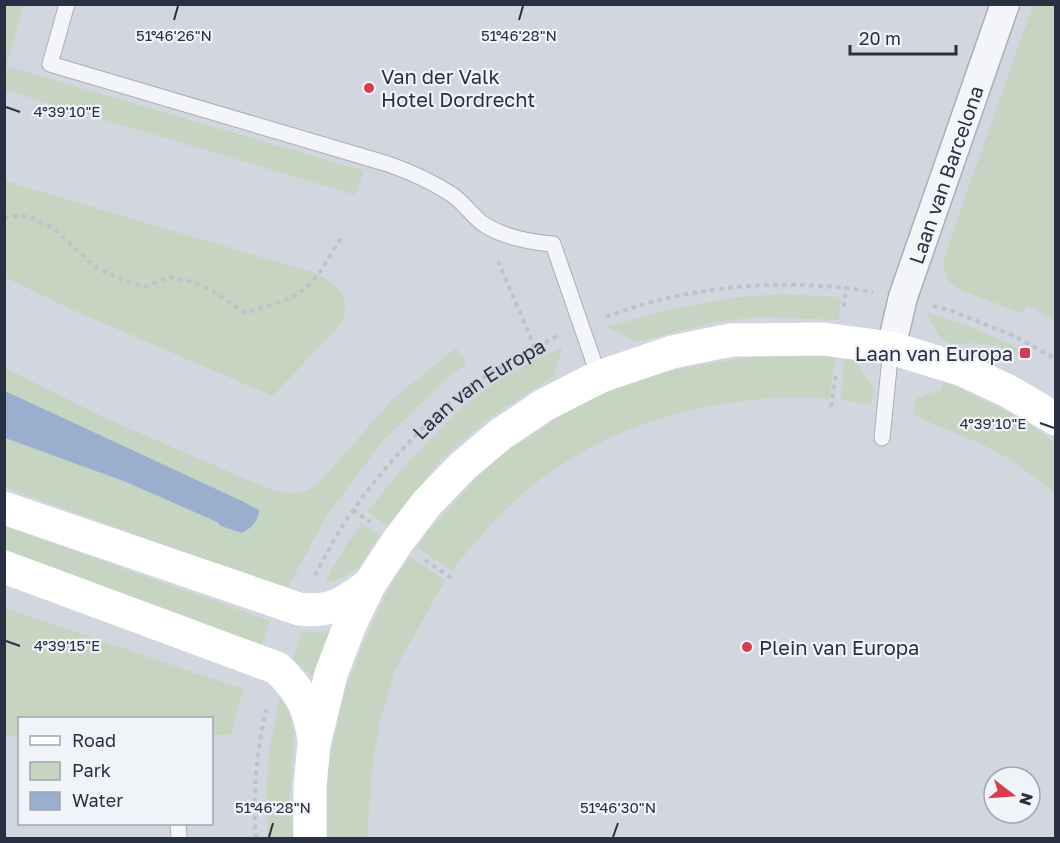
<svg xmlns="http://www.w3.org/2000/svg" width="1060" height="843" font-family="'Golos Text',sans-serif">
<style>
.built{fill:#d2d6df;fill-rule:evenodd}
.green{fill:#c5d5c1}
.water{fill:#99afcd}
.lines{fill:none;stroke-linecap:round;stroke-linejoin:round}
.lane-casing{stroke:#a9aeb8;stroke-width:17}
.street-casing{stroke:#a9aeb8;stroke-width:31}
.path{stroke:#bec2c9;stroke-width:4;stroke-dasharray:4.5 4.5;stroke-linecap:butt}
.lane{stroke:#f3f5f8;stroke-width:15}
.street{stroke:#f3f5f8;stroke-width:28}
.secondary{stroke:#fff;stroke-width:33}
.ticks{fill:none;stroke:#283043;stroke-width:2}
.poi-dot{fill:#d83d4b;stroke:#f0f3f7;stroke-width:2}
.labels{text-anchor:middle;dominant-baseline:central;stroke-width:4.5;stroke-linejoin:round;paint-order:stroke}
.poi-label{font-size:20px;fill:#283043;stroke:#f0f3f7;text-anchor:start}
.street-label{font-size:20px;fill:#283043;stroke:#f0f3f7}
.ticks-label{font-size:15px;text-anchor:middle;fill:#283043;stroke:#f0f3f7;stroke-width:4.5;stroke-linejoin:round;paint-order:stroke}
</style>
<rect width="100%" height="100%" fill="#e0e4ea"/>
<path class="built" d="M 5,5 L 1055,5 L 1055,838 L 5,838 ZM 20,718 L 212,718 L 212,824 L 20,824 ZM 994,777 L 1030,777 L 1030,813 L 994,813 Z"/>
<g class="green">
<path d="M 4,5 L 24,5 L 6,66 L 364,171 L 356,195 L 5,90 Z"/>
<path d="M 1033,5 L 1055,5 L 1055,321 L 1027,305 L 1021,313 L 958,289 L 952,284 L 948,280 L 944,269 L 943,262 L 948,246 Z"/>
<path d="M 5,181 L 315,273 C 338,284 355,300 339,326 L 273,396 L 68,308 L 5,277 Z"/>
<path d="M 780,294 L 841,297 L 839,320 L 761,317 L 714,322 L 637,342 L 607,327 L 657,312 L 733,298 Z"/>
<path d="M 926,312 L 969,326 L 1023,350 L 1019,354 L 998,346 L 971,343 L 952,344 L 940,338 Z"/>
<path d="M 563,347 L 554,376 L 489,418 L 443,458 L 388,526 L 367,512 L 401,470 L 463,406 L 499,380 L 535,360 Z"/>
<path d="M 456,348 L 467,364 L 451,374 L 382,442 L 327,515 L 288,587 L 268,583 L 5,487 L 4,438 L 126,482 L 217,522 L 221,526 L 242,501 L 5,391 L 5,368 L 105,418 L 262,486 C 282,494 298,498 317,485 L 393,399 Z"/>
<path d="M 809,354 L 835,356 L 829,399 C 731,392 629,416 548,474 C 511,500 480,535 452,571 L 417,547 L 428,531 L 483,471 L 509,449 L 569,411 L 613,389 L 647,377 L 689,367 L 755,356 Z"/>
<path d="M 844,358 L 858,359 L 858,366 L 874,389 L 871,405 L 841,400 Z"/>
<path d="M 943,381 L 962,389 L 1027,422 L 1055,443 L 1055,493 L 1011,460 L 990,448 L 913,415 L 916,399 L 941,389 Z"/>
<path d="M 361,523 L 380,535 L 359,567 L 342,578 L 324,584 L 348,542 Z"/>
<path d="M 5,526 L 270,621 L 262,645 L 5,555 Z"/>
<path d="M 410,557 L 445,580 L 396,668 L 380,720 L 372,768 L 368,821 L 369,838 L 328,838 L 326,820 L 328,766 L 344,693 L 368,632 L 392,582 Z"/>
<path d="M 5,608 L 243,689 L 231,735 L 212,735 L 212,718 L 20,718 L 19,736 L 5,736 Z"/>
<path d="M 340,627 L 320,687 L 311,676 L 293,658 L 302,631 L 320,633 Z"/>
<path d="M 280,697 L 289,711 L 294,732 L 290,803 L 293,838 L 268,838 L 266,794 L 270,747 Z"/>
</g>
<path class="water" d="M 5,391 L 242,501 L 259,510 C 258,522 252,527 242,533 L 221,526 L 217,522 L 126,482 L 5,438 Z"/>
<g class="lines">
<g class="lane-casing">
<g id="lane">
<path d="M 67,4 L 50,64 L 388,164 C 411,172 431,181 451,194 C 463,202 471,214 482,223 C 502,237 529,242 553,244 L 599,377"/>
<path d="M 882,438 L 891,348"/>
<path d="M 178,824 L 179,838"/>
</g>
</g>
<g class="street-casing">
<g id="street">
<path id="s2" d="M 891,348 L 903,297 L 1005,4"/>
</g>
</g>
<g class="path">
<path d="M 4,217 L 17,216 L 30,217 L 53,228 L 98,269 L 121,279 L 144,287 L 170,277 L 189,281 L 213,291 L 245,313 C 266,306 292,301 309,285 C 320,275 333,250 341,238"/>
<path d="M 498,261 L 535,348"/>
<path d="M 933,306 L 952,311 L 1014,336 L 1056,359"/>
<path d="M 844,307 L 846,287"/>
<path d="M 606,317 C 689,285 785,277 873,292"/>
<path d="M 831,407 L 836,374"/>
<path d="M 353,510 L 370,522"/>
<path d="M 425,560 L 453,579"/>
<path id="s1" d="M 315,575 C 327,553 339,529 354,509 C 381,471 417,431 452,401 C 484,374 521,356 557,336"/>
<path d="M 256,838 C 252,795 257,751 266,709"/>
</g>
<use href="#lane" class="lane"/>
<use href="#street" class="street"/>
<g class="secondary">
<path d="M 4,508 L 299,609 C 330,613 345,603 369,585"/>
<path d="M 4,567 L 277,668 C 301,691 309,707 314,739"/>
<path d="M 310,838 L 310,786 L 314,744 L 331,674 L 349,627 L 369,585 L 398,541 L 427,503 L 463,466 L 501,434 L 544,405 L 599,377 L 672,352 L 731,340 L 823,339 L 891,348 L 963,370 L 1008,391 L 1056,419"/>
</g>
</g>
<path class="ticks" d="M 174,20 L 178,6M 519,20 L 523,6M 6,107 L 20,112M 1040,423 L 1054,428M 6,641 L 20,646M 269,837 L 273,823M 613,837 L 618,823"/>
<g class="poi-dot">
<circle cx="369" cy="88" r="6"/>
<rect x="1019" y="347" width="12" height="12" rx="3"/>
<circle cx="747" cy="647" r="6"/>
</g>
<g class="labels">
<g class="poi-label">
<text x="381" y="76">Van der Valk<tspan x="381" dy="23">Hotel Dordrecht</tspan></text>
<text x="1013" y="353" text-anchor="end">Laan van Europa</text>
<text x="759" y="647">Plein van Europa</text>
</g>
<g class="street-label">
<text stroke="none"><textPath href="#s2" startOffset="182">Laan van Barcelona</textPath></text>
<text stroke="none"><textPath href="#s1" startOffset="252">Laan van Europa</textPath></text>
</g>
</g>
<g class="ticks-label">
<text x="174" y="41">51°46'26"N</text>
<text x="519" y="41">51°46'28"N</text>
<text x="67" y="117">4°39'10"E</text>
<text x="993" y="429">4°39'10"E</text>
<text x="67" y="651">4°39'15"E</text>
<text x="273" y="813">51°46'28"N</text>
<text x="618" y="813">51°46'30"N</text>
</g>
<rect width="1060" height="843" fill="none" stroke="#283043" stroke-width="12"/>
<rect x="18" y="717" width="195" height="108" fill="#f0f3f7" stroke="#a0a5af" stroke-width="1.5"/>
<rect x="30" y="736" width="30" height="9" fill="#ffffff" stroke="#a0a5af" stroke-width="1.5"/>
<text x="72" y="747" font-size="18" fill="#283043">Road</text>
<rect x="30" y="762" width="30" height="18" fill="#c5d5c1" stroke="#a0a5af" stroke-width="1.5"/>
<text x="72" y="777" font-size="18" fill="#283043">Park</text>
<rect x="30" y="792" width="30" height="18" fill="#99afcd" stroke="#a0a5af" stroke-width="1.5"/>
<text x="72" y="807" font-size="18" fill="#283043">Water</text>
<g transform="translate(1012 795) rotate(107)"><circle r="28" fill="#f0f3f7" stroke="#a0a5af" stroke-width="1.5"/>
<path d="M0-4.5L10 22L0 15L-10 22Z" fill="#d83d4b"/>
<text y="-9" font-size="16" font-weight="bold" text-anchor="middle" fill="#283043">N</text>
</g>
<path d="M850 45v9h106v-9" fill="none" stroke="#283043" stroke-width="3"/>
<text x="859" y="45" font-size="18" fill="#283043" stroke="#f0f3f7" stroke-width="4.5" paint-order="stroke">20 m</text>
</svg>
